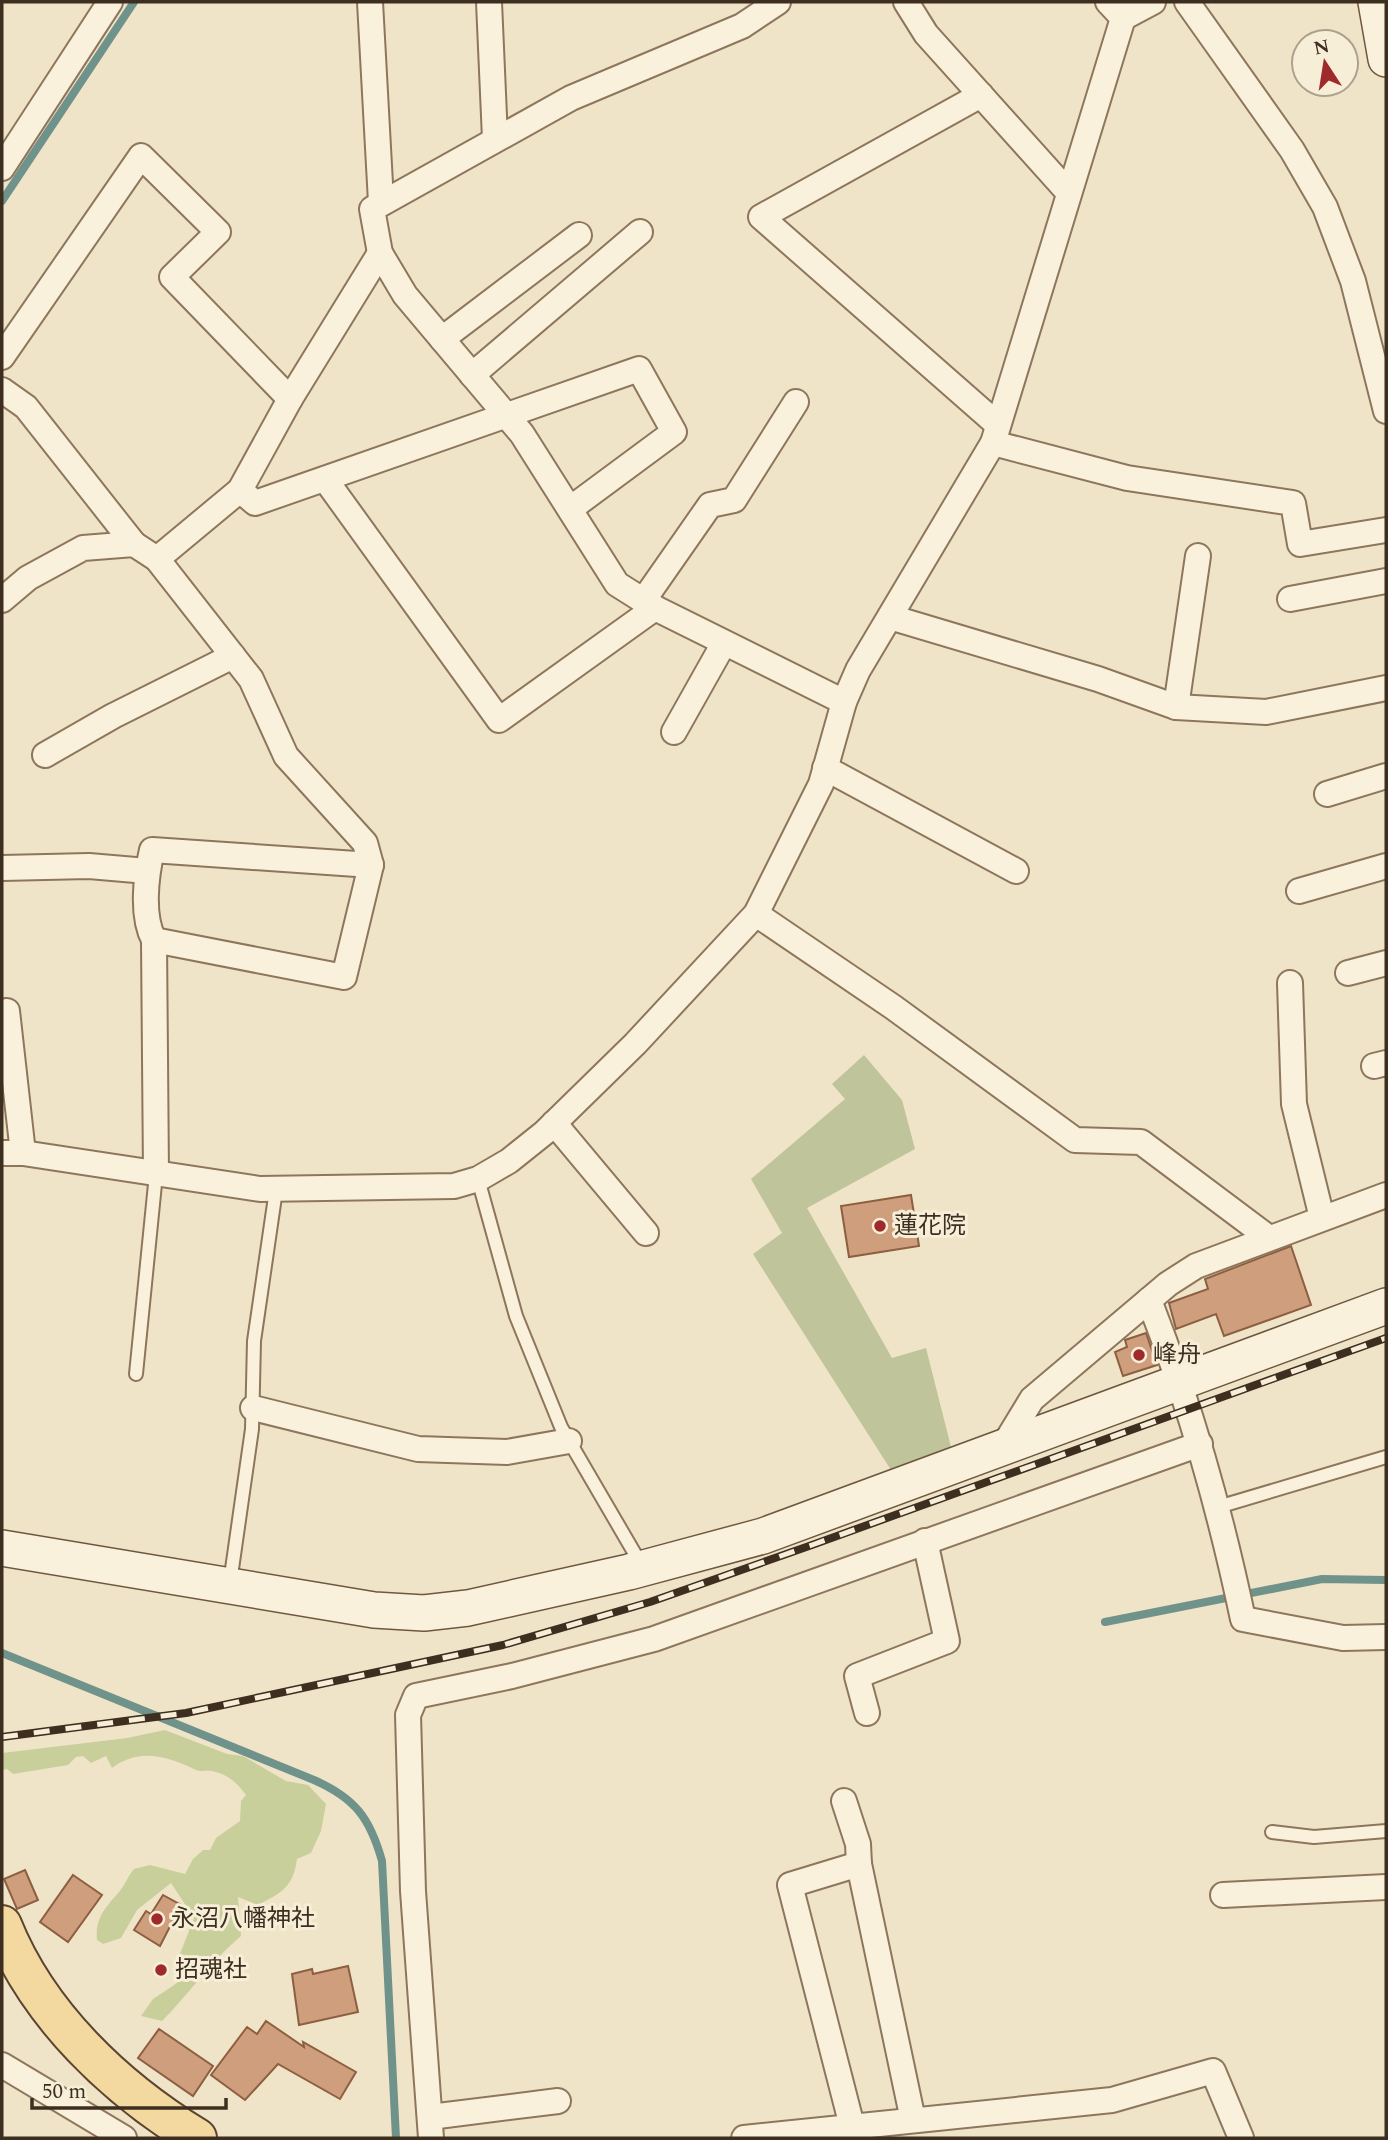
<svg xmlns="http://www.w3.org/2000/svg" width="1388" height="2140" font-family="Spectral,'Noto Sans JP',serif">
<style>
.green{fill:#c9cf9b}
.cemetery{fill:#bfc49a}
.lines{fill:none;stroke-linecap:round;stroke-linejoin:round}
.stream{stroke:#6f938a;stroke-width:8}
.building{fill:#cf9f7d;stroke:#8d5f41;stroke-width:2}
.lane-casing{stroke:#8d765c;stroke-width:16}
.street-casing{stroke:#8d765c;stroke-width:28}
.secondary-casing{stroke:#6f573f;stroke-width:38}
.primary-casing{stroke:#5b4430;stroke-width:42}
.lane{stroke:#faf1dc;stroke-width:12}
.street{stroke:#faf1dc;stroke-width:24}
.secondary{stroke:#faf1dc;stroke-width:35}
.primary{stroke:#f3d9a0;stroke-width:38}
.rail-casing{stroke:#3d2e20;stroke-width:8}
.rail{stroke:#f7eed8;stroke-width:5;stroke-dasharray:16;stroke-linecap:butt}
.poi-dot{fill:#9e2a2b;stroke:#f7eed8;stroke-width:2.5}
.labels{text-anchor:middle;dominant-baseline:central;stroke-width:6;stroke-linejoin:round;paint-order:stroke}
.poi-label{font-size:24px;fill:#3d2e20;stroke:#f7eed8;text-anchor:start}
</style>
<rect width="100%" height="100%" fill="#f0e4c8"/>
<path class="green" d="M 165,1730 L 227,1754 L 243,1756 L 286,1781 L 308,1785 L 326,1804 L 321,1831 L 311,1853 L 297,1859 C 293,1888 282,1892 258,1905 L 238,1897 L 241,1936 C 210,1962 190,1993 162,2021 L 141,2016 L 153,1999 L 177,1983 L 184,1969 L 180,1954 L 194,1918 L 171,1883 L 137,1910 L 121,1938 L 103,1944 L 97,1940 C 95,1918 105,1908 119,1892 C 125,1885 128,1876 134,1869 L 150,1865 L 185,1874 L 193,1859 L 203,1850 L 210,1850 L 216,1838 L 240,1821 L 241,1801 L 246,1795 C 237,1783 228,1774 212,1771 C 208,1770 201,1772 196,1770 C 168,1757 141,1747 112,1768 L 106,1756 L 91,1763 L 83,1756 L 76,1757 L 68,1765 L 13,1774 L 7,1769 L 2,1770 L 2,1753 L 127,1738 Z"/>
<path class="cemetery" d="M 864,1055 L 902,1100 L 915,1149 L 807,1208 L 892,1358 L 926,1348 L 952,1451 L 891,1470 L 753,1254 L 782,1233 L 751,1179 L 845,1099 L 832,1084 Z"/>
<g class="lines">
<g class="stream">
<path d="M 2,201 L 134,2"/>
<path d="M 1105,1622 L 1322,1579 L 1386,1580"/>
<path d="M 2,1653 L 314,1780 C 355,1798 370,1818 382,1861 L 396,2138"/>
</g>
</g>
<g class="building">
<path d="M 911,1195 L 919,1246 L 849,1257 L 841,1206 Z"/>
<path d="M 1291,1246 L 1311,1305 L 1224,1336 L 1216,1314 L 1176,1329 L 1169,1303 L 1208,1289 L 1205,1279 Z"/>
<path d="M 1146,1333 L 1157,1365 L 1123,1376 L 1115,1352 L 1127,1347 L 1125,1340 Z"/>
<path d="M 25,1870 L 38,1900 L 17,1909 L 4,1879 Z"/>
<path d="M 73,1875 L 102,1895 L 68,1942 L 40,1922 Z"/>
<path d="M 163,1895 L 181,1905 L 160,1946 L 134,1930 L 146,1911 L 151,1914 Z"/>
<path d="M 348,1966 L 358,2012 L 299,2025 L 292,1974 L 312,1969 L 313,1974 Z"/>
<path d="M 266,2021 L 304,2047 L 303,2042 L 356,2072 L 340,2099 L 278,2064 L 245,2100 L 211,2075 L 247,2027 L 257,2034 Z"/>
<path d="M 159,2029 L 213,2066 L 193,2096 L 138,2058 Z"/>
</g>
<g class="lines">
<g class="lane-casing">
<g id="lane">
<path d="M 478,1179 L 516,1316 L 561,1427 L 642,1566"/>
<path d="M 136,1374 L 156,1174"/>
<path d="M 1218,1507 L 1386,1457"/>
<path d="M 230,1583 L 252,1429 L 254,1341 L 276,1190"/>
<path d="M 1272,1832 L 1314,1837 L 1386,1831"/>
</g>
</g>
<g class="street-casing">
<g id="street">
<path d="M 370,2 L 381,202"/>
<path d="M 489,2 L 495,139"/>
<path d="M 778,2 L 742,26 L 571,98 L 372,209 L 380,253 L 405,295 L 522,434 L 617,584 L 655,608 L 844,702"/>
<path d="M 906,2 L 926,34 L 1068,192"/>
<path d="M 1108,2 L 1123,18"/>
<path d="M 1187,2 L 1292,150 L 1325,207 L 1353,281 L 1386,411"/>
<path d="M 981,95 L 761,217 L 998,425"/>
<path d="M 2,168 L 110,2"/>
<path d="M 442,339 L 579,235"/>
<path d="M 2,357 L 141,156 L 218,232 L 172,277 L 290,399"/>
<path d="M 472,375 L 640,232"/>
<path d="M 2,390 L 26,407 L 134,544"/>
<path d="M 993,443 L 1127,478 L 1293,503 L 1300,544 L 1386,530"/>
<path d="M 325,479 L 499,720 L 655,608"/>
<path d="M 240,490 L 255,503 L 639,369 L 674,432 L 570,509"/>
<path d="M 157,559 L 240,490 L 290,399 L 380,253"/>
<path d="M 1290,599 L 1386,581"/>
<path d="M 2,600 L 28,578 L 83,548 L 134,544 L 157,559 L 251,679 L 286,756 L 365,843 L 371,865 L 344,977 L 154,940"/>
<path d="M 643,601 L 710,505 L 734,500 L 796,402"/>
<path d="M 890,617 L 1098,679 L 1176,707 L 1266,712 L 1386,688"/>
<path d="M 1176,707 L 1198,556"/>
<path d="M 674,732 L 724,643"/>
<path d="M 45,755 L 113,716 L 233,656"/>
<path d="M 825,768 L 1016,871"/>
<path d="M 1327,794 L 1386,776"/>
<path d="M 2,868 L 89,866 L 147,871"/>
<path d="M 1299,891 L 1386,866"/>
<path d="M 756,914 L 893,1007 L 1075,1140 L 1141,1142 L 1269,1238"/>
<path d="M 1348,973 L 1386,963"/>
<path d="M 1290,983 L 1294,1104 L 1322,1218"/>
<path d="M 7,1011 L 23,1153"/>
<path d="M 1374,1066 L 1386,1063"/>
<path d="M 554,1123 L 646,1233"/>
<path d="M 2,1153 L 23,1153 L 260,1189 L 454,1186 L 478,1179 L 509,1161 L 544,1133 L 635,1044 L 756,914 L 821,784 L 844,702 L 858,670 L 993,443 L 1123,18 L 1153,2"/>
<path d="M 156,1174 L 154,940 C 141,916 146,876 152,850 L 371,865"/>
<path d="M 1149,1300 C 1191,1408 1219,1506 1243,1619 L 1343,1638 L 1386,1637"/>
<path d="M 253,1408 L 418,1449 L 507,1452 L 569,1441"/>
<path d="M 1004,1445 L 1032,1399 L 1168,1284 L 1196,1266 L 1386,1195"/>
<path d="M 867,1713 L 857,1676 L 947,1641 L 925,1541"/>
<path d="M 844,1801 L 858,1844 L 859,1864 L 790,1885 L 852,2126"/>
<path d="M 859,1864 L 913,2120"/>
<path d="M 1223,1895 L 1386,1887"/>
<path d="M 2,2065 L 124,2138"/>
<path d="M 430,2117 L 558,2101"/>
<path d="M 431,2138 L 413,1891 L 408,1715 L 416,1696 L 512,1676 L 654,1639 L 1200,1444"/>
<path d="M 744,2138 L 1112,2100 L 1213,2071 L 1241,2138"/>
</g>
</g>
<g class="secondary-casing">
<g id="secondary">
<path d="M 1376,2 L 1386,59"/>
<path d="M 2,1548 L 374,1610 L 424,1613 L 468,1608 L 629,1572 L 763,1536 L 1386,1306"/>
</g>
</g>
<g class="primary-casing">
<path id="primary" d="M 2,1925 C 38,2015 115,2088 197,2138"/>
</g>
<use href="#lane" class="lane"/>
<use href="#street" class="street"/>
<use href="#secondary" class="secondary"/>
<use href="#primary" class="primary"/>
<g class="rail-casing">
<path id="rail" d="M 2,1737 L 186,1713 L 503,1645 L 650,1602 L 812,1545 L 1386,1338"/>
</g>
<use href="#rail" class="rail"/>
</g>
<g class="poi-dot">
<circle cx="880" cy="1226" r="7"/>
<circle cx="1139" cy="1355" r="7"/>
<circle cx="157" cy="1919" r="7"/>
<circle cx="161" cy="1970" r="7"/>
</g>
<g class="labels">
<g class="poi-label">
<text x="894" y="1226">蓮花院</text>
<text x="1153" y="1355">峰舟</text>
<text x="171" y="1919">永沼八幡神社</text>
<text x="175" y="1970">招魂社</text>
</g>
</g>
<rect width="1388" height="2140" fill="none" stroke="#3d2e20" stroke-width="7"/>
<g transform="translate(1325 63) rotate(348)"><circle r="33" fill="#f7eed8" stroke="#ada18e" stroke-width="2"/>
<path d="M0-5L12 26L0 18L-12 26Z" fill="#9e2a2b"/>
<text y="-10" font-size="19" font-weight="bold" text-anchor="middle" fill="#3d2e20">N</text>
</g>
<path d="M32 2098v10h194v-10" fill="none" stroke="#3d2e20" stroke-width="3.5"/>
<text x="42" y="2098" font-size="21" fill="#3d2e20" stroke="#f7eed8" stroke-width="5" paint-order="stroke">50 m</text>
</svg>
